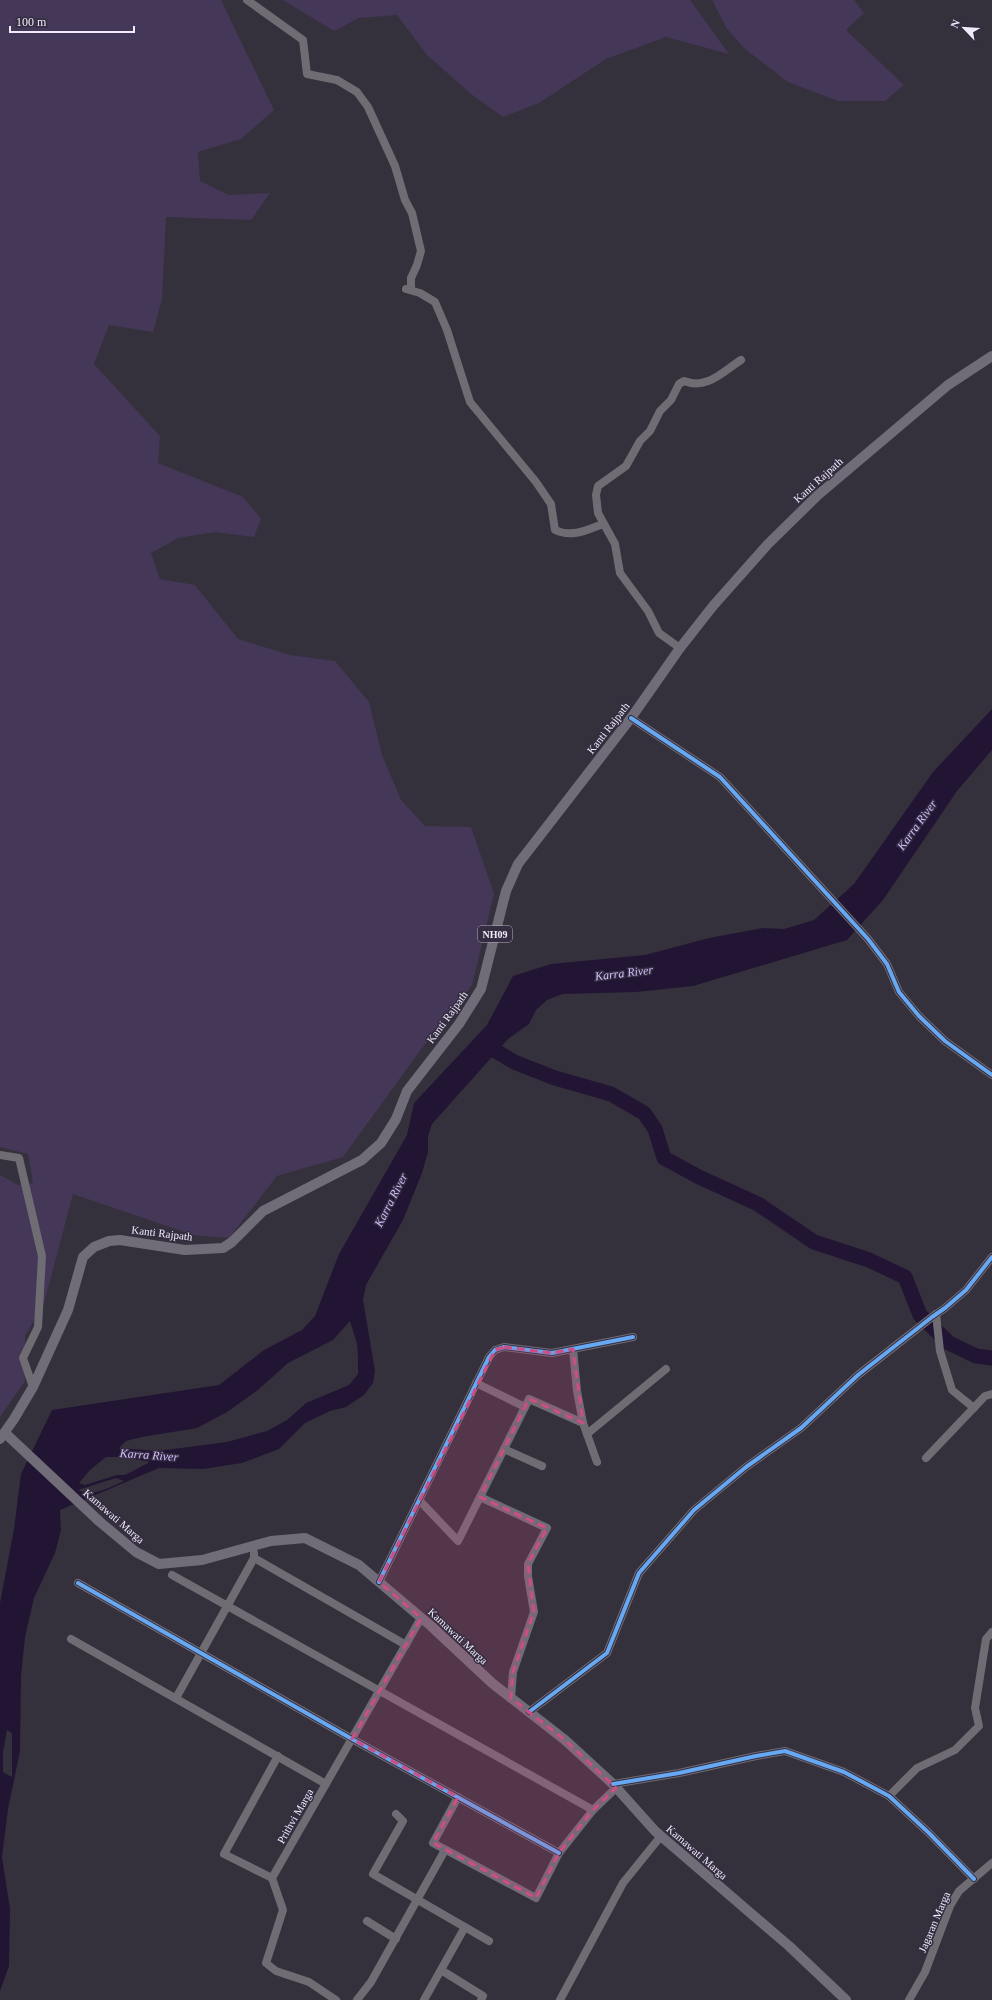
<svg xmlns="http://www.w3.org/2000/svg" width="992" height="2000" font-family="Georgia,serif">
<style>
.green{fill:#443758}
.water{fill:#221534;fill-rule:evenodd}
.lines{fill:none;stroke-linecap:round;stroke-linejoin:round}
.river{stroke:#221534;stroke-width:15}
.minor{stroke:#6f6c74;stroke-width:8}
.major{stroke:#706d78;stroke-width:10}
.cycleway-casing{stroke:#342c41;stroke-width:6}
.cycleway{stroke:#66a8f1;stroke-width:4}
.marked{fill:#ce4d82;fill-opacity:0.2;stroke:#ce4d82;stroke-width:3;stroke-dasharray:8 5;stroke-linejoin:round}
.labels{text-anchor:middle;dominant-baseline:central;stroke-width:3;stroke-linejoin:round;paint-order:stroke}
.shield{fill:#342c41;stroke:#b8b2c2;stroke-width:1}
.shield-label{font-size:10px;font-weight:bold;fill:#f0ebf9}
.street-label{font-size:11px;fill:#f0ebf9;stroke:#342c41}
.water-label{font-size:12px;font-style:italic;fill:#d5bdff;stroke:#342c41}
</style>
<rect width="100%" height="100%" fill="#35313c"/>
<g class="green">
<path d="M 0,0 L 221,0 L 274,110 L 241,139 L 198,152 L 200,181 L 229,195 L 270,193 L 251,220 L 166,217 L 162,299 L 153,332 L 109,325 L 94,364 L 160,436 L 158,463 L 243,497 L 261,519 L 254,537 L 215,532 L 178,538 L 151,553 L 160,579 L 195,585 L 238,639 L 290,655 L 335,661 L 369,702 L 382,755 L 401,800 L 425,826 L 471,827 L 494,894 L 472,985 L 419,1052 L 343,1157 L 277,1176 L 229,1238 L 193,1235 L 73,1194 L 44,1303 L 25,1336 L 25,1381 L 0,1417 L 0,1175 L 18,1185 L 33,1183 L 28,1154 L 0,1147 Z"/>
<path d="M 283,0 L 690,0 L 729,54 L 666,37 L 606,59 L 539,103 L 503,117 L 471,94 L 427,55 L 397,15 L 359,18 L 334,31 Z"/>
<path d="M 712,0 L 854,0 L 864,13 L 846,30 L 904,85 L 885,101 L 838,101 L 788,82 L 745,49 L 727,29 Z"/>
</g>
<path class="water" d="M 992,709 L 992,750 L 957,791 L 883,900 L 847,940 L 693,986 L 636,992 L 563,994 L 547,1000 L 536,1010 L 529,1024 L 508,1039 L 432,1124 L 428,1136 L 428,1152 L 422,1173 L 403,1220 L 366,1285 L 363,1300 L 375,1371 L 373,1383 L 364,1395 L 346,1407 L 330,1411 L 305,1423 L 279,1449 L 242,1463 L 203,1469 L 159,1468 L 60,1510 L 61,1530 L 55,1553 L 34,1598 L 25,1637 L 21,1676 L 20,1751 L 8,1809 L 2,1857 L 10,1909 L 9,1966 L 0,1991 L 0,1603 L 14,1529 L 21,1474 L 52,1410 L 219,1385 L 264,1350 L 302,1330 L 315,1316 L 339,1254 L 407,1135 L 414,1103 L 487,1025 L 513,976 L 551,964 L 645,955 L 709,938 L 763,928 L 784,929 L 814,920 L 854,884 L 933,772 ZM 350,1321 L 357,1344 L 358,1358 L 358,1374 L 349,1385 L 306,1403 L 287,1420 L 267,1431 L 227,1442 L 158,1451 L 119,1448 L 126,1441 L 142,1437 L 197,1428 L 227,1412 L 258,1390 L 288,1363 L 333,1340 ZM 106,1457 L 123,1457 L 150,1462 L 125,1475 L 117,1475 L 85,1485 L 79,1483 L 90,1470 ZM 116,1478 L 124,1481 C 110,1487 92,1498 78,1490 ZM 7,1730 L 12,1733 L 12,1777 L 3,1772 L 3,1752 Z"/>
<g class="lines">
<path class="river" d="M 486,1045 L 514,1062 L 555,1078 L 611,1094 L 644,1113 L 655,1129 L 664,1158 L 699,1177 L 758,1204 L 814,1242 L 869,1260 L 905,1277 L 920,1315 L 949,1343 L 976,1356 L 992,1358"/>
<g class="minor">
<path d="M 247,0 L 303,40 L 307,74 L 337,80 L 357,92 L 368,107 L 395,166 L 405,200 L 412,213 L 421,251 L 417,265 L 411,278 L 411,290"/>
<path d="M 406,289 L 420,293 L 435,302 L 447,330 L 470,402 L 536,482 L 551,504 L 555,530 C 572,538 587,530 603,524"/>
<path d="M 680,648 L 659,633 L 648,611 L 620,573 L 615,544 L 598,513 L 596,495 L 598,486 L 626,466 L 640,441 L 650,431 L 660,411 L 671,400 L 679,384 L 684,381 C 707,390 722,372 741,360"/>
<path d="M 631,718 L 720,777 L 868,939 L 887,964 L 899,992 L 919,1016 L 945,1041 L 992,1075"/>
<path d="M 0,1155 L 19,1158 L 42,1256 L 38,1327 L 23,1358 L 33,1387"/>
<path d="M 936,1314 L 940,1351 L 952,1390 L 974,1408"/>
<path d="M 573,1349 L 577,1391 L 583,1423 L 597,1462"/>
<path d="M 476,1383 L 525,1407"/>
<path d="M 587,1434 L 666,1369"/>
<path d="M 504,1449 L 542,1466"/>
<path d="M 926,1458 L 985,1396 L 992,1394"/>
<path d="M 480,1497 L 547,1528 L 528,1564 L 528,1576 L 534,1612 L 513,1672 L 511,1698"/>
<path d="M 419,1500 L 458,1541 L 529,1399 L 583,1423"/>
<path d="M 254,1558 L 406,1645"/>
<path d="M 172,1575 L 593,1810"/>
<path d="M 379,1582 L 489,1357 L 495,1350 L 504,1347 L 552,1353 L 633,1337"/>
<path d="M 78,1583 L 352,1739 L 559,1853"/>
<path d="M 71,1639 L 326,1784"/>
<path d="M 176,1698 L 254,1558 L 254,1553"/>
<path d="M 529,1712 L 607,1653 L 639,1573 L 694,1510 L 746,1467 L 801,1428 L 858,1375 L 932,1317 L 945,1308 L 966,1290 L 992,1257"/>
<path d="M 613,1784 L 679,1773 L 756,1756 L 785,1751 L 844,1772 L 889,1796 L 929,1833 L 974,1879"/>
<path d="M 889,1796 L 917,1768 L 955,1750 L 979,1726 L 975,1708 L 986,1639 L 992,1632"/>
<path d="M 458,1797 L 433,1843 L 536,1898 L 559,1853 L 593,1810 L 616,1788"/>
<path d="M 396,1814 L 403,1821 L 373,1874 L 489,1941"/>
<path d="M 272,1878 L 224,1854 L 278,1756"/>
<path d="M 367,1921 L 396,1939"/>
<path d="M 441,1970 L 483,1996 L 481,2000"/>
<path d="M 336,2000 L 309,1982 L 276,1971 L 266,1963 L 283,1910 L 272,1878 L 421,1618"/>
<path d="M 357,2000 L 371,1982 L 445,1850"/>
<path d="M 424,2000 L 465,1927"/>
<path d="M 560,2000 L 623,1883 L 661,1836"/>
<path d="M 909,2000 L 925,1972 L 950,1906 L 959,1891 L 992,1863"/>
</g>
<g class="major">
<path d="M 5,1433 L 100,1522 L 136,1552 L 159,1564 L 202,1560 L 271,1541 L 305,1538 L 359,1565 L 431,1626 L 492,1683 L 565,1740 L 613,1784 L 655,1831 L 789,1946 L 846,2000"/>
<path d="M 0,1439 L 14,1419 L 33,1387 L 68,1310 L 83,1257 L 94,1247 L 109,1241 L 120,1240 L 185,1250 L 223,1248 L 232,1242 L 263,1211 L 362,1160 L 381,1143 L 396,1119 L 407,1091 L 459,1024 L 481,989 L 506,891 L 518,864 L 631,718 L 680,648 L 713,606 L 768,544 L 818,495 L 948,385 L 992,356"/>
</g>
<g class="cycleway-casing">
<g id="cycleway">
<path d="M 631,718 L 720,777 L 868,939 L 887,964 L 899,992 L 919,1016 L 945,1041 L 992,1075"/>
<path d="M 379,1582 L 489,1357 L 495,1350 L 504,1347 L 552,1353 L 633,1337"/>
<path d="M 78,1583 L 352,1739 L 559,1853"/>
<path d="M 529,1712 L 607,1653 L 639,1573 L 694,1510 L 746,1467 L 801,1428 L 858,1375 L 932,1317 L 945,1308 L 966,1290 L 992,1257"/>
<path d="M 613,1784 L 679,1773 L 756,1756 L 785,1751 L 844,1772 L 889,1796 L 929,1833 L 974,1879"/>
</g>
</g>
<use href="#cycleway" class="cycleway"/>
</g>
<path class="marked" d="M 504,1347 L 552,1353 L 573,1349 L 583,1423 L 529,1399 L 480,1497 L 547,1528 L 528,1564 L 534,1612 L 513,1672 L 511,1698 L 565,1740 L 616,1788 L 593,1810 L 559,1853 L 536,1898 L 433,1843 L 458,1797 L 352,1739 L 421,1618 L 379,1582 L 495,1350 Z"/>
<g class="labels">
<rect class="shield" x="478" y="926" width="34" height="16" rx="3"/>
<g class="shield-label">
<text x="495" y="934">NH09</text>
</g>
<g class="street-label">
<text transform="translate(818 480) rotate(-42)">Kanti Rajpath</text>
<text transform="translate(608 728) rotate(-52)">Kanti Rajpath</text>
<text transform="translate(447 1017) rotate(-54)">Kanti Rajpath</text>
<text transform="translate(162 1233) rotate(7)">Kanti Rajpath</text>
<text transform="translate(114 1516) rotate(41)">Kamawati Marga</text>
<text transform="translate(458 1636) rotate(43)">Kamawati Marga</text>
<text transform="translate(295 1816) rotate(-60)">Prithvi Marga</text>
<text transform="translate(697 1852) rotate(41)">Kamawati Marga</text>
<text transform="translate(934 1922) rotate(-67)">Jagaran Marga</text>
</g>
<g class="water-label">
<text transform="translate(917 825) rotate(-54)">Karra River</text>
<text transform="translate(624 973) rotate(-7)">Karra River</text>
<text transform="translate(391 1200) rotate(-63)">Karra River</text>
<text transform="translate(149 1455) rotate(4)">Karra River</text>
</g>
</g>
<g transform="translate(964 28) rotate(295)" stroke="#342c41" stroke-width="3" paint-order="stroke">
<path d="M0-3L7 15L0 10L-7 15Z" fill="#f0ebf9"/>
<text y="-6" font-size="11" font-weight="bold" text-anchor="middle" fill="#f0ebf9">N</text>
</g>
<path d="M10 26v6h124v-6" fill="none" stroke="#f0ebf9" stroke-width="2"/>
<text x="16" y="26" font-size="12" fill="#f0ebf9" stroke="#342c41" stroke-width="3" paint-order="stroke">100 m</text>
</svg>
